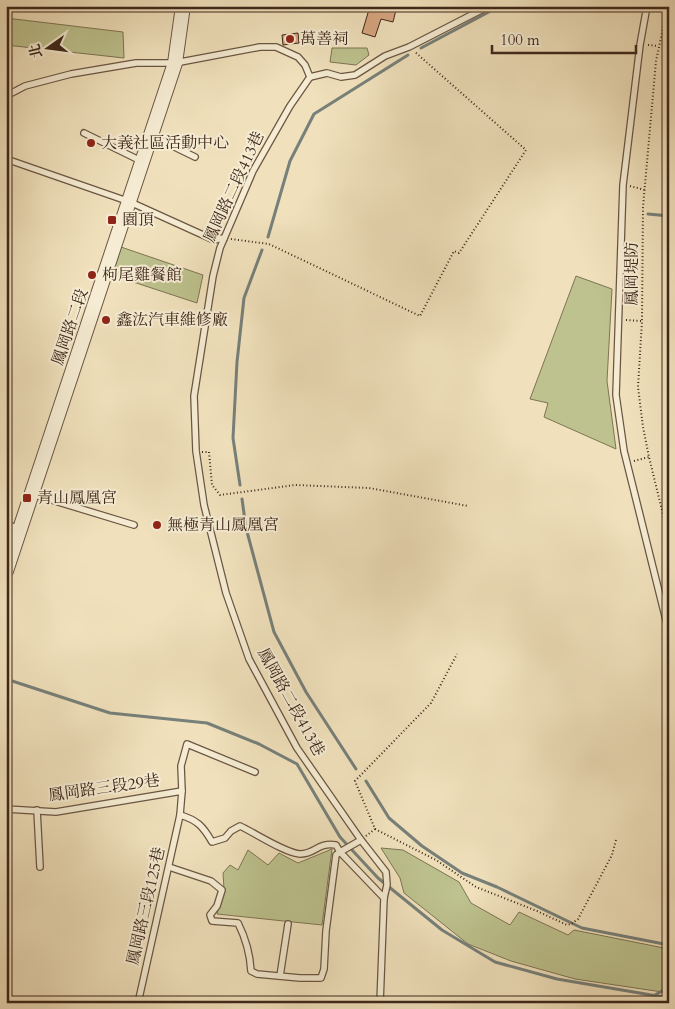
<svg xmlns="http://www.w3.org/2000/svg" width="675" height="1009" font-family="Cardo,'Noto Serif TC',serif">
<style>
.green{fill:#bdc28e;stroke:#7e7454}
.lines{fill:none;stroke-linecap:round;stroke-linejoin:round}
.stream{stroke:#77807a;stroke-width:3}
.building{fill:#d7a681;stroke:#3e271b}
.service-casing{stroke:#6a5643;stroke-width:8}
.tertiary-casing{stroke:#6a5643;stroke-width:16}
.path{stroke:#3e271b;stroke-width:2;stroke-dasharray:1 2.5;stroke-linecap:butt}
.service{stroke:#f5ecd3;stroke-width:5.5}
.tertiary{stroke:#f5ecd3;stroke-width:14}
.poi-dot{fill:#8f2418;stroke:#f5ecd3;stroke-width:2}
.labels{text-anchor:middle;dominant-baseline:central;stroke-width:4;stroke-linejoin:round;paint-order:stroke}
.poi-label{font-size:16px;fill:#3e271b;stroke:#f5ecd3;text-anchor:start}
.street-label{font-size:16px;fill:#3e271b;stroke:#f5ecd3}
</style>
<rect width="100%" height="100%" fill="#f0e1bc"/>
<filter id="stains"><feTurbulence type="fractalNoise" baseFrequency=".004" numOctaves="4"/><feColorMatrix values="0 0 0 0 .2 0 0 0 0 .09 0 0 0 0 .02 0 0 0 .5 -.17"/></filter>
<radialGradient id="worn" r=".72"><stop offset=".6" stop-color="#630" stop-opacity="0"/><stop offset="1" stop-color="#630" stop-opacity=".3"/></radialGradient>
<g class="green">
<path d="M 6,18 L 123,32 L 124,58 L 6,45 Z"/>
<path d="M 332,48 L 367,48 L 369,55 L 356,65 L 330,62 Z"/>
<path d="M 121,247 L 203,275 L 197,303 L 112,275 Z"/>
<path d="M 576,276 L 612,289 L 607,381 L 616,449 L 544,417 L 548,403 L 530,399 Z"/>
<path d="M 381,848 L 403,850 L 459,882 L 471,903 L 510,925 L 519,912 L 568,935 L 574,930 L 669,949 L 669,993 L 575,979 L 511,961 L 468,944 L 404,893 L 400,878 Z"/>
<path d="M 332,849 L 322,925 L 217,914 L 224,889 L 223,873 L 230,865 L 238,870 L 248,850 L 268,865 L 279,853 L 298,863 Z"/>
</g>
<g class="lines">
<g class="stream">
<path d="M 421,48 L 500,6"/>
<path d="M 648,214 L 669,216"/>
<path d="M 268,237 L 290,161 L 314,114 L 408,55"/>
<path d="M 240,485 L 233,438 L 237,362 L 244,298 L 262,250"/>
<path d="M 242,499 L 246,528 L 274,632 L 306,692 L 356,769"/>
<path d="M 6,679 L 110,713 L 207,723 L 259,744 L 297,764 L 340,837 L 378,878 L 442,930 L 495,962 L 557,979 L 669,998"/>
<path d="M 366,781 L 389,818 L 422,846 L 462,873 L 497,887 L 582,928 L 669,945"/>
<path d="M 655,995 L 669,987"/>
</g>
</g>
<g class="building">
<path d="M 370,6 L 397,6 L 393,22 L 381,19 L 375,37 L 362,33 Z"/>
<path d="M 298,33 L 299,43 L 283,45 L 282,35 Z"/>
</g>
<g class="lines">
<g class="service-casing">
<g id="service">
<path d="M 647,6 L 640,45 L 623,185 L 616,395 L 624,451 L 669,632"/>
<path d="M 310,77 L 290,106 L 253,171 L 220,248 L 213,276 L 194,396 L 196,451 L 204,505 L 226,593 L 249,659 L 297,748 L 361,840 L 386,872 L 387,885 L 384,898 L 380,1003"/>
<path d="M 310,77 L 327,73 L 341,77 L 355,75 L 385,56 L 409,47 L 489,6"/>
<path d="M 6,96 L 25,86 L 71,74 L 136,63 L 175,63 L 260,47 L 276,47 L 298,57 L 305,65 L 310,77"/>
<path d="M 84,133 L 141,161"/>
<path d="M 152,136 L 195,157"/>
<path d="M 6,159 L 130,202 L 214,240 L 224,238"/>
<path d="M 32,494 L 134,525"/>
<path d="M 6,524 L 20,529"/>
<path d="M 182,791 L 181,766 L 187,744 L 255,772"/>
<path d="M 6,809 L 56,812 L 182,791 L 180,815 L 138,1003"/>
<path d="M 37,810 L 40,867"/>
<path d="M 180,815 C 197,820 203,826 212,842 L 225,838 L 231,831 L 240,826 C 255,833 285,853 300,854 C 316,854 317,842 336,845 L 340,852 L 361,840"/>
<path d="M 169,867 L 211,881 L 222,890 L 217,906 L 210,915 L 212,921 L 238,923 C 246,939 250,952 251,971 L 257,974 L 300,978 L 321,978 L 324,969 L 326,931 L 336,855 L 340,852 L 384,898"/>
<path d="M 280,976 L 288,924"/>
</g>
</g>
<g class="tertiary-casing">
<path id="tertiary" d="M 6,571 L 175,63 L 183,6"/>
</g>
<g class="path">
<path d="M 668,6 L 656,61 L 643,207 L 642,321 L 638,387 L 643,427 L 649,457 L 669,539"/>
<path d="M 648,45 L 658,46"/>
<path d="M 630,186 L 645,190"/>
<path d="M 231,239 L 269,244 L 420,316 L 454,251 L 459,253 L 526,150 L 415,52"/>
<path d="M 626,320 L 642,321"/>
<path d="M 202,452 L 209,452 L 212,485 L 220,495 L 295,485 L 369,488 L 468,506"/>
<path d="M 634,461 L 649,457"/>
<path d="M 375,829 L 436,860 L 476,887 L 537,911 L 567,925 L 571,924 L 578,919 L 612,855 L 616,840"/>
<path d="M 366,836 L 375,829 L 355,781 L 431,703 L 457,654"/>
</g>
<use href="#service" class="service"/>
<use href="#tertiary" class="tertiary"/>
</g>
<g class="poi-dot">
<circle cx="290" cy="39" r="5"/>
<circle cx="91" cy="143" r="5"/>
<rect x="107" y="215" width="10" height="10" rx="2.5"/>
<circle cx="92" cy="275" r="5"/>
<circle cx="106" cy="320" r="5"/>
<rect x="22" y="493" width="10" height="10" rx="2.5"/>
<circle cx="157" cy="525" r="5"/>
</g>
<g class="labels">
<g class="poi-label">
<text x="300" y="39">萬善祠</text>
<text x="101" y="143">大義社區活動中心</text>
<text x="122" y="220">園頂</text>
<text x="102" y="275">枸尾雞餐館</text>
<text x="116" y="320">鑫汯汽車維修廠</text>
<text x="37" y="498">青山鳳凰宮</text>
<text x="167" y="525">無極青山鳳凰宮</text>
</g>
<g class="street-label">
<text transform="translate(234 187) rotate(-65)">鳳岡路二段413巷</text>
<text transform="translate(632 274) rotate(-90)">鳳岡堤防</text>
<text transform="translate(70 327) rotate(-71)">鳳岡路二段</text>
<text transform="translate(291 702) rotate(61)">鳳岡路二段413巷</text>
<text transform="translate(104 788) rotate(-8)">鳳岡路三段29巷</text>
<text transform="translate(146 906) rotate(-77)">鳳岡路三段125巷</text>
</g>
</g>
<rect width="675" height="1009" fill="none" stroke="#f0e1bc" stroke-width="25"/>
<rect x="8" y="8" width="660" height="994" fill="none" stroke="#3e271b" stroke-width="2.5"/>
<rect x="12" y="12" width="650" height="984" fill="none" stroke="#3e271b"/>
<g transform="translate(48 48) rotate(256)" stroke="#f5ecd3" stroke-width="4" paint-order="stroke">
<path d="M0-4L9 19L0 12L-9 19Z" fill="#3e271b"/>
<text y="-8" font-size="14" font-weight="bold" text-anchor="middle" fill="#3e271b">北</text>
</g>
<path d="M492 45v8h144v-8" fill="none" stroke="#3e271b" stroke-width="2.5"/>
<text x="500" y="45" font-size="15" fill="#3e271b" stroke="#f5ecd3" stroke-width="4" paint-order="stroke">100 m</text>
<rect width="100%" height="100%" filter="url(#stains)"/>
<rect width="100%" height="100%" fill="url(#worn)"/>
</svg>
